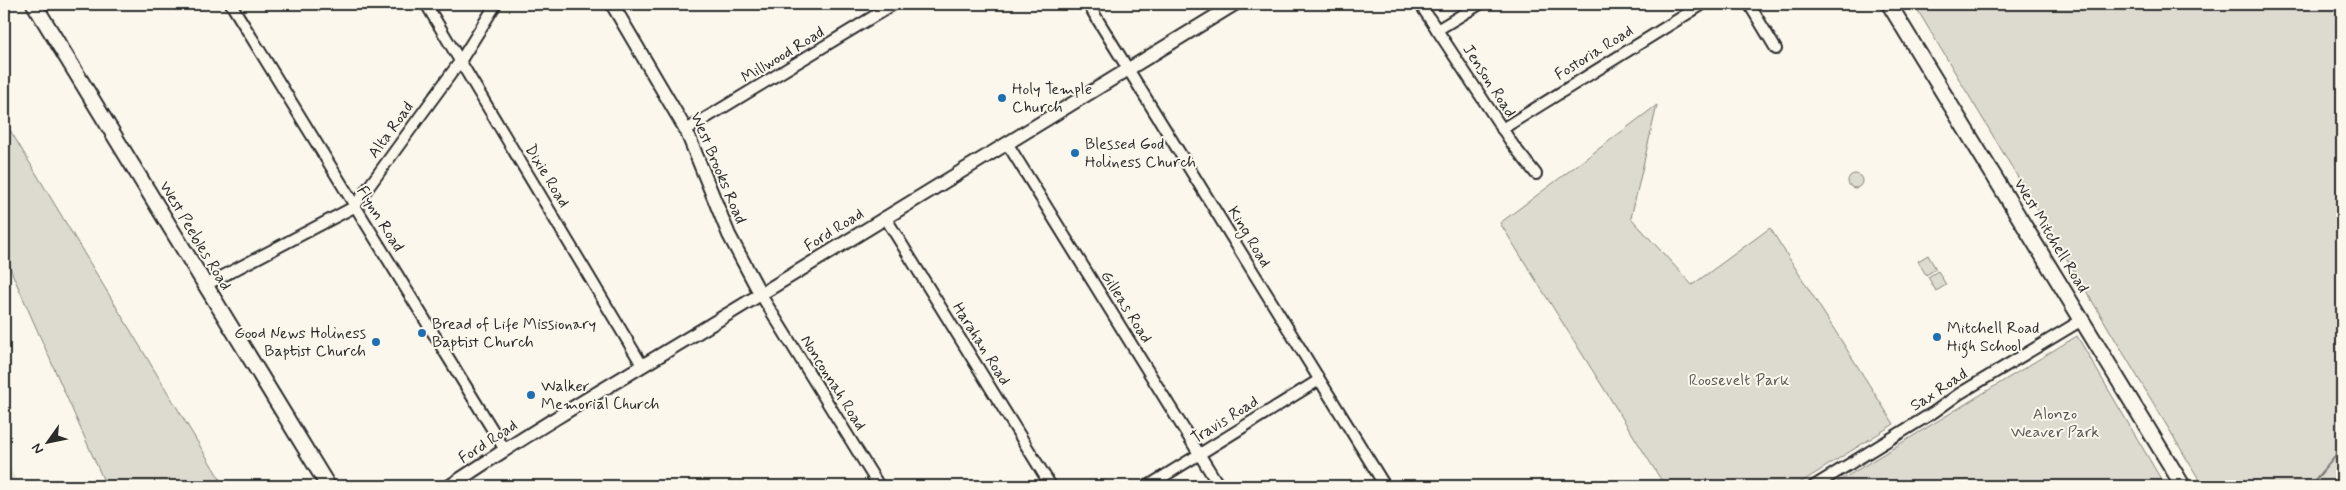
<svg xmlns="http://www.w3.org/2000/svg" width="2346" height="490" font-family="Mynerve,sans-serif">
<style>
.built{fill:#ebe8de}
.green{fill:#dddad0;stroke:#84827e}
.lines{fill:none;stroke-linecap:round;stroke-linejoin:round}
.stream{stroke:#7b7a75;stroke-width:2.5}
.minor-casing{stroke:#2b2b2b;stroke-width:14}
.tertiary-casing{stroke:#2b2b2b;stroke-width:16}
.secondary-casing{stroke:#2b2b2b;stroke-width:18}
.minor{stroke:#fbf7ec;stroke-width:10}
.tertiary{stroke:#fbf7ec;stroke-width:12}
.secondary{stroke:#fbf7ec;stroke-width:14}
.poi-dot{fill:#1f6fb2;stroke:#fbf7ec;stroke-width:2}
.labels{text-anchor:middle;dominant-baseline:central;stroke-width:4;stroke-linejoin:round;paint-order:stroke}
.street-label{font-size:16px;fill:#2b2b2b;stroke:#fbf7ec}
.poi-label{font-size:16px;fill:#2b2b2b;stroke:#fbf7ec;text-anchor:start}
.park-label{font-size:16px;fill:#585754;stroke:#fbf7ec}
</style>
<rect width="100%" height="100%" fill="#fbf7ec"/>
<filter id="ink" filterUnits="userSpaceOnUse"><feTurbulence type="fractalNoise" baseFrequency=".02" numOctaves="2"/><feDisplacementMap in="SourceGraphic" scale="10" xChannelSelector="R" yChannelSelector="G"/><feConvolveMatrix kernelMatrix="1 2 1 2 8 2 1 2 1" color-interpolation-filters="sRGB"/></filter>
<g filter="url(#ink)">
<path class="built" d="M 4,457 L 19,486 L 4,486 Z"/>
<g class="green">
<path d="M 1914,4 L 2342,4 L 2342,486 L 2203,486 Z"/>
<path d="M 1657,105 L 1631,218 L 1692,285 L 1770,228 L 1894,424 L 1795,486 L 1665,486 L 1500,223 Z"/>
<path d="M 4,120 L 224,486 L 106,486 L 4,255 Z"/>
<circle cx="1855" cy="181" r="7"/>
<path d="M 1928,255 L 1936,269 L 1926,275 L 1918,261 Z"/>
<path d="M 1938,271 L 1946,285 L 1936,291 L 1928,277 Z"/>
<path d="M 2077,336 L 2165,486 L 1831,486 Z"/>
</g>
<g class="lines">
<path class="stream" d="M 2310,486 L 2342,448"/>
<g class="minor-casing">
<g id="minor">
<path d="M 231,4 L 505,450"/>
<path d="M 426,4 L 642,365"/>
<path d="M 1088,4 L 1385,486"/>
<path d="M 1420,4 L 1513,145 L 1536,174"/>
<path d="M 1749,4 L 1776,49"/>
<path d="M 1437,30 L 1480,4"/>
<path d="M 1502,129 L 1703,4"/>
<path d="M 686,130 L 894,4"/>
<path d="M 1007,143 L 1219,486"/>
<path d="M 885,217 L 1051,486"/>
<path d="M 204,286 L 354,207 L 461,60 L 496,4"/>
<path d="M 761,295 L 879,486"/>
<path d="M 1148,486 L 1319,380"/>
<path d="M 1814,486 L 1934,412 L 1959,394 L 2082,320"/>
</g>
</g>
<g class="tertiary-casing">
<g id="tertiary">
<path d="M 612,4 L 686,130 L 729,235 L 761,295"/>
<path d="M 450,486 C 551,418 657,358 761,294 C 920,198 1077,100 1235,4"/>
</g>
</g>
<g class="secondary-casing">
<g id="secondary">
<path d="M 34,4 L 328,486"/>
<path d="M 1889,4 L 2183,486"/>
</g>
</g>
<use href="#minor" class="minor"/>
<use href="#tertiary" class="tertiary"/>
<use href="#secondary" class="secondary"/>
</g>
</g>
<g class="poi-dot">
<circle cx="1002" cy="98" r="5"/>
<circle cx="1075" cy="153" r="5"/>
<circle cx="422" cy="333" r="5"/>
<circle cx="1937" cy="337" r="5"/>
<circle cx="376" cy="342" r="5"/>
<circle cx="531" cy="395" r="5"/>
</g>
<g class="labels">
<g class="street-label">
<text transform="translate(1594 53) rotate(-32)">Fostoria Road</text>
<text transform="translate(783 55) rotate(-31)">Millwood Road</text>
<text transform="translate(1489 81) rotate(57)">Jenson Road</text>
<text transform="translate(391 130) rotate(-54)">Alta Road</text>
<text transform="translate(718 168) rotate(67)">West Brooks Road</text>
<text transform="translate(547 176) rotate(59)">Dixie Road</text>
<text transform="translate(380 219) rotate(58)">Flynn Road</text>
<text transform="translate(834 230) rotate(-32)">Ford Road</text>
<text transform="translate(195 236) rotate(59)">West Peebles Road</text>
<text transform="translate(2051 236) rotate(59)">West Mitchell Road</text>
<text transform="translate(1249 237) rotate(59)">King Road</text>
<text transform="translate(1126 307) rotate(58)">Gilleas Road</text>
<text transform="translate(981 344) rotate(58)">Harahan Road</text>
<text transform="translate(833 383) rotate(58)">Nonconnah Road</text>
<text transform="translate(1939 390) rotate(-33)">Sax Road</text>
<text transform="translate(1225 420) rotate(-32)">Travis Road</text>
<text transform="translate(488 442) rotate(-33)">Ford Road</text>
</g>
<g class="poi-label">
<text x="1012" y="89">Holy Temple<tspan x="1012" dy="18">Church</tspan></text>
<text x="1085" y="144">Blessed God<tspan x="1085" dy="18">Holiness Church</tspan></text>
<text x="432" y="324">Bread of Life Missionary<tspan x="432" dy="18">Baptist Church</tspan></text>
<text x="1947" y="328">Mitchell Road<tspan x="1947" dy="18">High School</tspan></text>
<text x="366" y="333" text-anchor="end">Good News Holiness<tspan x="366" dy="18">Baptist Church</tspan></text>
<text x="541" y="386">Walker<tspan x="541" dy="18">Memorial Church</tspan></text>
</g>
<g class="park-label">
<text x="1739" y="380">Roosevelt Park</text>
<text x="2055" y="414">Alonzo<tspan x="2055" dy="18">Weaver Park</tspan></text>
</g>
</g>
<rect width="2346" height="490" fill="none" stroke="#fbf7ec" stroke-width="20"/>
<rect x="10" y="10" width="2326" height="470" fill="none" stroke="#2b2b2b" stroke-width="2" filter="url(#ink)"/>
<g transform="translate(48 442) rotate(237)" stroke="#fbf7ec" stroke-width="4" paint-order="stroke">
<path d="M0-4L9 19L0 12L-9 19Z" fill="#2b2b2b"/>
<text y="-8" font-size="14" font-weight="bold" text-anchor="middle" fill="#2b2b2b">N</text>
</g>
</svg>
